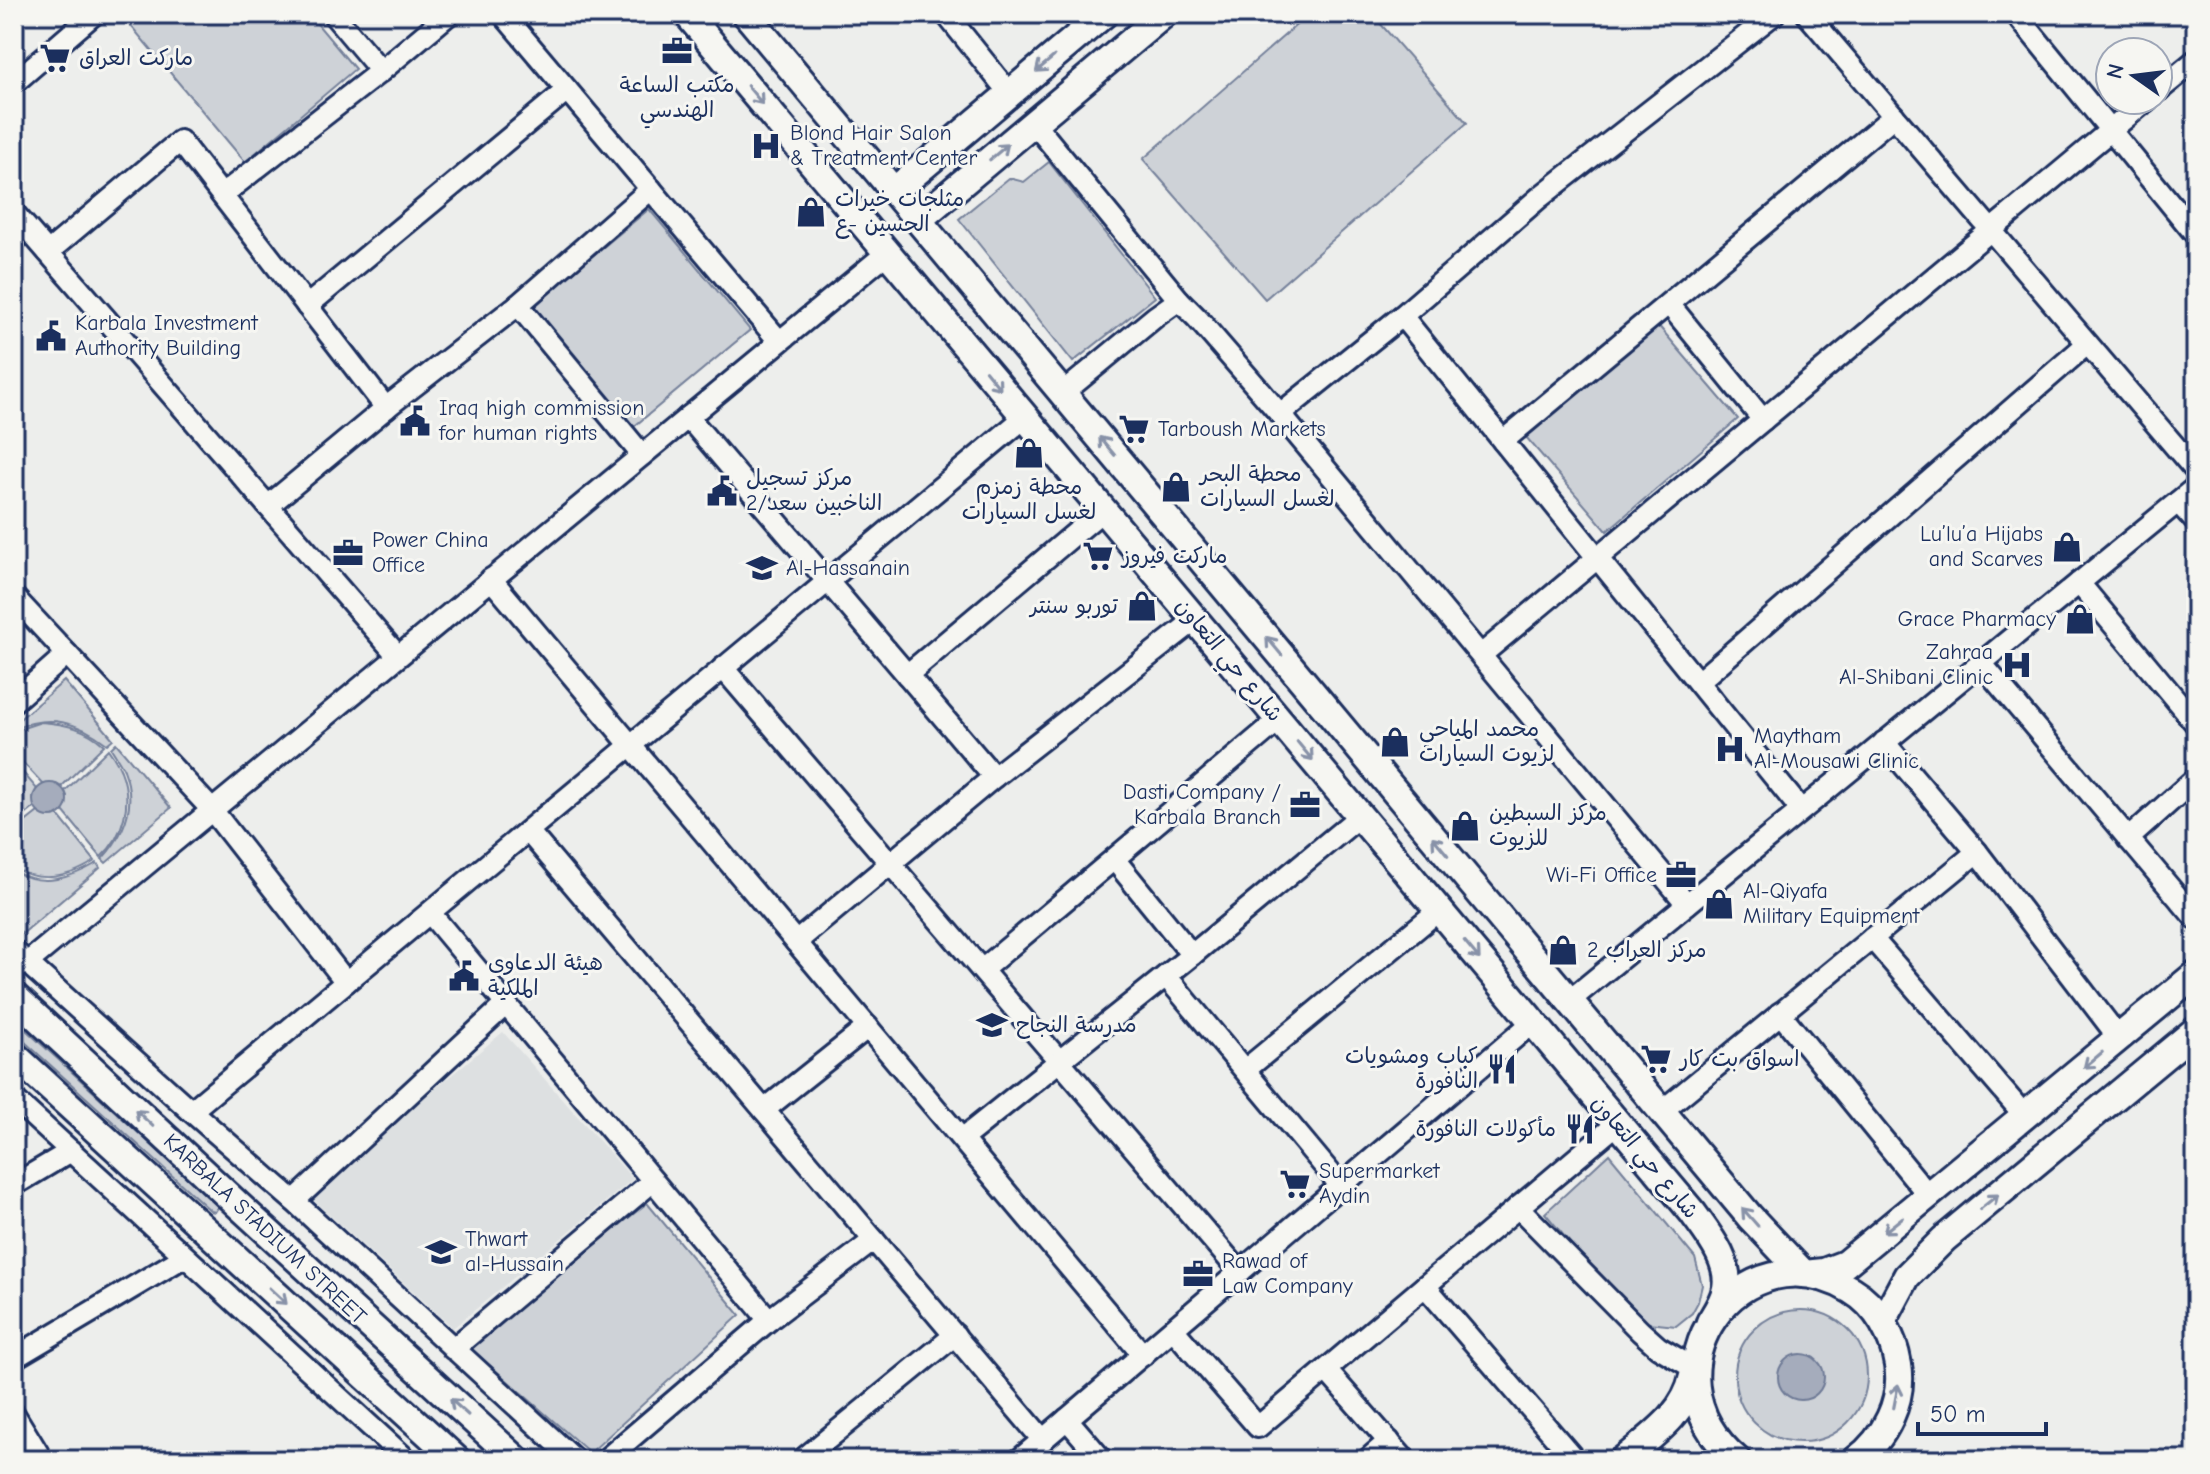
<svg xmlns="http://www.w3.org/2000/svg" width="2210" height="1474" font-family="'Comic Neue','Playpen Sans Arabic',sans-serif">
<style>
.built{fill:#dde0e1}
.green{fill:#ced2d7;stroke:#74809a;stroke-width:2}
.water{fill:#a5acbc;stroke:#6e7a96;stroke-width:2}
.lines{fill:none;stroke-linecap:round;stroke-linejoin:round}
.minor-casing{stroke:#1b2f5e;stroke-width:26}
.major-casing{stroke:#1b2f5e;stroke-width:32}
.minor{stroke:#f6f6f2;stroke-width:20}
.major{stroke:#f6f6f2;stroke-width:26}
.oneway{stroke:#8892a8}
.labels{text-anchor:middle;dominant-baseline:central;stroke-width:6;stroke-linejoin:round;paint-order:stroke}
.poi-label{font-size:22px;fill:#1b2f5e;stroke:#f6f6f2;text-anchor:start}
.street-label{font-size:22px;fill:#1b2f5e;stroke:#f6f6f2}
</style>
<rect width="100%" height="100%" fill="#edeeec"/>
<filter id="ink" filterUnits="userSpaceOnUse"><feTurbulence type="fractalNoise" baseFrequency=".0125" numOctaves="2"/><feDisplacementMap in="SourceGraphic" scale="16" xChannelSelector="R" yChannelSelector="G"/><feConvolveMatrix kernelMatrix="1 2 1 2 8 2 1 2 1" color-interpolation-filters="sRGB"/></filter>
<g filter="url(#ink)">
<path class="built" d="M 503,1032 L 633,1179 L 453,1328 L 308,1195 Z"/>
<g class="green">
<path d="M 121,14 L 309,14 L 355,69 L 245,162 Z"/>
<path d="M 1309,14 L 1372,14 L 1467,123 L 1265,299 L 1143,159 Z"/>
<path d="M 1049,162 L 1155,297 L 1073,362 L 959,219 L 1009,178 L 1024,182 Z"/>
<path d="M 649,209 L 750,330 L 631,429 L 530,308 Z"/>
<path d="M 1657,324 L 1738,419 L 1607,531 L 1526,437 Z"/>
<path d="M 64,681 L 113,739 L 107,744 C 77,721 49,714 14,729 L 14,724 Z"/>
<path d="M 41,722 C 66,724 85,728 104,745 L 61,787 L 56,784 L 43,784 L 14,753 L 14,731 Z"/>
<path d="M 116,743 L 171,808 L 106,863 L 102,859 C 125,834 137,804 124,770 C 121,763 115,755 111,748 Z"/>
<path d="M 108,749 C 113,756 118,764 121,771 C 133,801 124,836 101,857 L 63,811 L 67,796 L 65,791 Z"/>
<path d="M 14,762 L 37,789 L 33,796 L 35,807 L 14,824 Z"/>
<path d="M 38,812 C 44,816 51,818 58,815 L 95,861 C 70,877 41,884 14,868 L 14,831 Z"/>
<path d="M 97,863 L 100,868 L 22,934 L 14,925 L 14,871 C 43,888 71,878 97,863 Z"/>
<path d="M 14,1019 L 217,1205 L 217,1209 L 215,1212 L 211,1211 L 14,1032 Z"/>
<path d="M 1609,1154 L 1695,1258 L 1702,1285 L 1698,1302 L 1692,1313 L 1676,1326 L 1648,1323 L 1632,1318 L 1545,1213 Z"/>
<path d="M 647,1203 L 740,1315 L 590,1453 L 469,1347 Z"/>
<circle cx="1801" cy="1376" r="66"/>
</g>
<g class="water">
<circle cx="50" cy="800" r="17"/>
<circle cx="1801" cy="1377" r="23"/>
</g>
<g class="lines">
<g class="minor-casing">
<g id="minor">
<path d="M 333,14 L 381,71"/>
<path d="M 503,14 L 779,341"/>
<path d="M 946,14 L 1010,94"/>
<path d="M 1807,14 L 2196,471"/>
<path d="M 2016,14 L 2196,235"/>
<path d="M 14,83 L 94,14"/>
<path d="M 2158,91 L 2196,60"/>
<path d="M 1034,123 L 1179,300"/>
<path d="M 222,195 L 381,71 L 449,14"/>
<path d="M 14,213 L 398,656"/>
<path d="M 48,252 L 180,141 L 386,408"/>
<path d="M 1669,304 L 1763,420"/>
<path d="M 518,305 L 642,455"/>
<path d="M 307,306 L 567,90"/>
<path d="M 1402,316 L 1801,810"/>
<path d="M 1063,393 L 1155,317 L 1179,300 L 1197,318 L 1280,414 L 1687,904"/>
<path d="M 1280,414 L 1402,316 L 1540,197 L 1774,14"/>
<path d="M 688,417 L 994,777"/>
<path d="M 1503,441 L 1894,116"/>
<path d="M 2178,502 L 2196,522"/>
<path d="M 268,506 L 392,403 L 518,305 L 651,189"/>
<path d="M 491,579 L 1143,1355"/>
<path d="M 2079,583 L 2196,724"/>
<path d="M 14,597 L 212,810 L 346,982"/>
<path d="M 1481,655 L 2147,100"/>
<path d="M 1981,663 L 2196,919"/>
<path d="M 723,668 L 1240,1272"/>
<path d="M 907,675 L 1103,510"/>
<path d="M 1698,682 L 2087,344"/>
<path d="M 14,701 L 67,654"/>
<path d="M 1884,742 L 1977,852 L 2119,1038"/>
<path d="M 528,831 L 1043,1440"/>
<path d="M 2128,839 L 2196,778"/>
<path d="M 1114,859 L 1192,955"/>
<path d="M 430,913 L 769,1320"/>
<path d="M 1872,938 L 2025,1116"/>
<path d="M 796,942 L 994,777 L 1195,620"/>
<path d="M 14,951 L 191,1111 L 294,1201 L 575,1460"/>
<path d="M 27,963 L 887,253"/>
<path d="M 982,970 L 1279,720"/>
<path d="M 1166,976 L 1341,1186"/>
<path d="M 1569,1001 L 2196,487"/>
<path d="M 1780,1013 L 1929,1196"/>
<path d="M 1245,1070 L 1439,910"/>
<path d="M 14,1099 L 407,1460"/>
<path d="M 764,1110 L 868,1027"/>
<path d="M 191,1111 L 1024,418"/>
<path d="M 1662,1111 L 1977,852"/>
<path d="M 962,1139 L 1192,955 L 1360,816"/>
<path d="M 14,1185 L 71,1151"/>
<path d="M 294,1201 L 506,1004"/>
<path d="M 1518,1207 L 1640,1331 L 1658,1347 L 1695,1369"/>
<path d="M 1425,1286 L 1575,1460"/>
<path d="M 1173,1329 L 1258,1427 L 1618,1123"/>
<path d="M 453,1349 L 653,1181"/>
<path d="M 14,1358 L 184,1257"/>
<path d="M 1326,1370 L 1405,1460"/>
<path d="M 14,1414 L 42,1460"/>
<path d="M 1067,1419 L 1102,1460"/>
<path d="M 605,1460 L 769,1320 L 874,1240"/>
<path d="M 802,1460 L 955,1335"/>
<path d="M 1019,1460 L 1533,1022"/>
<path d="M 1367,1460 L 1389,1441"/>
</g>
</g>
<g class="major-casing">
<g id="major">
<path d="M 687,14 L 1693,1213 C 1707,1233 1731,1261 1726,1288 C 1724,1301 1716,1312 1710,1322"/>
<path d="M 746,14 L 1750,1217 L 1804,1274 L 1824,1272 L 1845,1264 L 2196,974"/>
<path d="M 894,191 L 1104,14"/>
<path d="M 918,220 L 1164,14"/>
<path d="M 14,996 L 237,1204 L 517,1460"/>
<path d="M 14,1055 L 457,1460"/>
<path d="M 1883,1321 L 1907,1276 L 1944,1239 L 2196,1030"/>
<path d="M 1623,1460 C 1651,1436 1685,1415 1693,1376"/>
<path d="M 1737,1460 C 1634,1372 1741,1224 1851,1290 C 1878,1306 1893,1335 1898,1365 C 1904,1400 1885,1439 1856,1460"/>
</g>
</g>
<use href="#minor" class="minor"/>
<use href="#major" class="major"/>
</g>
<defs><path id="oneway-shaft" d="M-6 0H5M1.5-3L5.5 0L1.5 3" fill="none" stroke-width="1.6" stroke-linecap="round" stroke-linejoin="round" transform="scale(2)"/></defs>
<g class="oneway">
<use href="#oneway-shaft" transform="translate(1045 64) rotate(140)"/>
<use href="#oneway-shaft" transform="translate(755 95) rotate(50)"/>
<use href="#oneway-shaft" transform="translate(999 152) rotate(-40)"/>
<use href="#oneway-shaft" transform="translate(993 380) rotate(51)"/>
<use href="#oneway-shaft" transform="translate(1107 446) rotate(-130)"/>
<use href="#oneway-shaft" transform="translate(1274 646) rotate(-130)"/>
<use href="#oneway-shaft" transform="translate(1305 751) rotate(50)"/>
<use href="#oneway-shaft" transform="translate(1440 846) rotate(-130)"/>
<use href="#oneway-shaft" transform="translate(1472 950) rotate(50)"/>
<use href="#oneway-shaft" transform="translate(2093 1060) rotate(140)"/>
<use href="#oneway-shaft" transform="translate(144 1118) rotate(-137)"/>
<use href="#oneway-shaft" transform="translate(1989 1202) rotate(-39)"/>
<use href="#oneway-shaft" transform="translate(1750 1217) rotate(-131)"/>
<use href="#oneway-shaft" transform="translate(1893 1225) rotate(141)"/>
<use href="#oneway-shaft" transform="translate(278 1296) rotate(43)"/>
<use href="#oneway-shaft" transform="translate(1896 1396) rotate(-79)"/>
<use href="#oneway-shaft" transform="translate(459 1407) rotate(-138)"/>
</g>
</g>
<defs>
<g id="office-bare" transform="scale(2.4)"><path d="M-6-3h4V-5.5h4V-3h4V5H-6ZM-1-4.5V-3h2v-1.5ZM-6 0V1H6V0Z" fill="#1b2f5e" stroke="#f6f6f2" stroke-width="2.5" paint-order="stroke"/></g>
<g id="supermarket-bare" transform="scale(2.4)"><path d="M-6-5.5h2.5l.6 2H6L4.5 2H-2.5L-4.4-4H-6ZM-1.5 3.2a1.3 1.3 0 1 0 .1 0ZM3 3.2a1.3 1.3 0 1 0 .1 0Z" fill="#1b2f5e" stroke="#f6f6f2" stroke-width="2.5" paint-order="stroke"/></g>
<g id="hospital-bare" transform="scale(2.4)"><path d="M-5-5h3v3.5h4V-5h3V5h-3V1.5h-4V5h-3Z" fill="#1b2f5e" stroke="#f6f6f2" stroke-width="2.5" paint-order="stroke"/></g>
<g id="shop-bare" transform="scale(2.4)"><path d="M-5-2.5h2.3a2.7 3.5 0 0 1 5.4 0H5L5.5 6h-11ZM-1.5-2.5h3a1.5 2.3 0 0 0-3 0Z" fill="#1b2f5e" stroke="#f6f6f2" stroke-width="2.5" paint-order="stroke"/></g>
<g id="civic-bare" transform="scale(2.4)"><path d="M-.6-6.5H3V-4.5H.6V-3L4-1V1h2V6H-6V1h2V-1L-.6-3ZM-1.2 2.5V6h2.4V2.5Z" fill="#1b2f5e" stroke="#f6f6f2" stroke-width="2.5" paint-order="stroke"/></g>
<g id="school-bare" transform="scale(2.4)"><path d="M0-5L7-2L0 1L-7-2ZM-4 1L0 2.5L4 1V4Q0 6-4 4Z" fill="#1b2f5e" stroke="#f6f6f2" stroke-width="2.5" paint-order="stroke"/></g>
<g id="restaurant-bare" transform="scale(2.4)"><path d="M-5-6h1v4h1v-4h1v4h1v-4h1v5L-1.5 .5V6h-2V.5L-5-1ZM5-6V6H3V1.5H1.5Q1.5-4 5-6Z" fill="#1b2f5e" stroke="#f6f6f2" stroke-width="2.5" paint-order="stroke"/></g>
</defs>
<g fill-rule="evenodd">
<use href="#office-bare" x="677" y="51"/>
<use href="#supermarket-bare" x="55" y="58"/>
<use href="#hospital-bare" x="766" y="146"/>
<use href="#shop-bare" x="811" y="212"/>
<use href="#civic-bare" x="51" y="336"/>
<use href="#civic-bare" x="415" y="421"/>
<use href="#supermarket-bare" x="1134" y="429"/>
<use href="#shop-bare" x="1029" y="453"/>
<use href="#shop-bare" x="1176" y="487"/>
<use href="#civic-bare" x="722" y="491"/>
<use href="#shop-bare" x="2067" y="547"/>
<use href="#office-bare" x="348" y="553"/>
<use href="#supermarket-bare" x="1098" y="556"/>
<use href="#school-bare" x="762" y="568"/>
<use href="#shop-bare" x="1142" y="606"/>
<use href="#shop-bare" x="2080" y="619"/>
<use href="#hospital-bare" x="2017" y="665"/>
<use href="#shop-bare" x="1395" y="742"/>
<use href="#hospital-bare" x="1730" y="749"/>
<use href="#office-bare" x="1305" y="805"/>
<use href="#shop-bare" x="1465" y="826"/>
<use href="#office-bare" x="1681" y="875"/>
<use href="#shop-bare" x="1719" y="904"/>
<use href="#shop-bare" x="1563" y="950"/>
<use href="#civic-bare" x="464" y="976"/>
<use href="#school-bare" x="992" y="1025"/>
<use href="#supermarket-bare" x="1656" y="1059"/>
<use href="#restaurant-bare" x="1502" y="1069"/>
<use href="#restaurant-bare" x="1580" y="1129"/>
<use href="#supermarket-bare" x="1295" y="1184"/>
<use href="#school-bare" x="441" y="1252"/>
<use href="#office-bare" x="1198" y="1274"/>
</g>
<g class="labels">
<g class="poi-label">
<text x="79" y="58">ماركت العراق</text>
<text x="677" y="85" text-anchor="middle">مكتب الساعة<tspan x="677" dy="25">الهندسي</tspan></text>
<text x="790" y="133">Blond Hair Salon<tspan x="790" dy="25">&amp; Treatment Center</tspan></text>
<text x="835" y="199">مثلجات خيرات<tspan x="835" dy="25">الحسين -ع</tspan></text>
<text x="75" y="323">Karbala Investment<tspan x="75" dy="25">Authority Building</tspan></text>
<text x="439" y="408">Iraq high commission<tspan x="439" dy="25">for human rights</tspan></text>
<text x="1158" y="429">Tarboush Markets</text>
<text x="1200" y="474">محطة البحر<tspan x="1200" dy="25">لغسل السيارات</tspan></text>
<text x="746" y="478">مركز تسجيل<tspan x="746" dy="25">الناخبين سعد/2</tspan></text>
<text x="1029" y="487" text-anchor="middle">محطة زمزم<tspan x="1029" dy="25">لغسل السيارات</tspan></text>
<text x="2043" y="534" text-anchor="end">Lu’lu’a Hijabs<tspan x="2043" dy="25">and Scarves</tspan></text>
<text x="372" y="540">Power China<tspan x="372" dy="25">Office</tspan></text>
<text x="1122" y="556">ماركت فيروز</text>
<text x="786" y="568">Al-Hassanain</text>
<text x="1118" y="606" text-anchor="end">توربو سنتر</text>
<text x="2056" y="619" text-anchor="end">Grace Pharmacy</text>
<text x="1993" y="652" text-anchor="end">Zahraa<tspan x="1993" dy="25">Al-Shibani Clinic</tspan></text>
<text x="1419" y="729">محمد المياحي<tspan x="1419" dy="25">لزيوت السيارات</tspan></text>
<text x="1754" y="736">Maytham<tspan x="1754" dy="25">Al-Mousawi Clinic</tspan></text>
<text x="1281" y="792" text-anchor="end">Dasti Company /<tspan x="1281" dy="25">Karbala Branch</tspan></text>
<text x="1489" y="813">مركز السبطين<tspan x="1489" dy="25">للزيوت</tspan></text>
<text x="1657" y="875" text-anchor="end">Wi-Fi Office</text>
<text x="1743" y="891">Al-Qiyafa<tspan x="1743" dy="25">Military Equipment</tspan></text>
<text x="1587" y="950">مركز العراب 2</text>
<text x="488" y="963">هيئة الدعاوى<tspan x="488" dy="25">الملكية</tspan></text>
<text x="1016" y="1025">مدرسة النجاح</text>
<text x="1478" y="1056" text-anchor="end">كباب ومشويات<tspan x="1478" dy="25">النافورة</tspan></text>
<text x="1680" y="1059">اسواق بت كار</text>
<text x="1556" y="1129" text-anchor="end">مأكولات النافورة</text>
<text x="1319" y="1171">Supermarket<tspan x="1319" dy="25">Aydin</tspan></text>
<text x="465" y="1239">Thwart<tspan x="465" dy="25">al-Hussain</tspan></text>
<text x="1222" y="1261">Rawad of<tspan x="1222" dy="25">Law Company</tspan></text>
</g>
<g class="street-label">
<text transform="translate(1229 660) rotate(50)">شارع حي التعاون</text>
<text transform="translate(1645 1157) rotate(50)">شارع حي التعاون</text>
<text transform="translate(265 1229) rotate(43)">KARBALA STADIUM STREET</text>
</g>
</g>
<rect width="2210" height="1474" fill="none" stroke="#f6f6f2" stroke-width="48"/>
<rect x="24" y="24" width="2162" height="1426" fill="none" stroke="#1b2f5e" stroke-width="3" filter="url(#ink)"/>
<g transform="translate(2134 76) rotate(284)"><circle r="38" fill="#f6f6f2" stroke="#9ea6b7" stroke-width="2"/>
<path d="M0-6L14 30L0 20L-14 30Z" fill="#1b2f5e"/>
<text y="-12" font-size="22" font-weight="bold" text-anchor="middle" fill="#1b2f5e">N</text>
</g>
<path d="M1918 1422v12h128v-12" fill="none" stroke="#1b2f5e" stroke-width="4"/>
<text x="1930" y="1422" font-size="24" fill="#1b2f5e" stroke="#f6f6f2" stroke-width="6" paint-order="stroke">50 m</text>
</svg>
